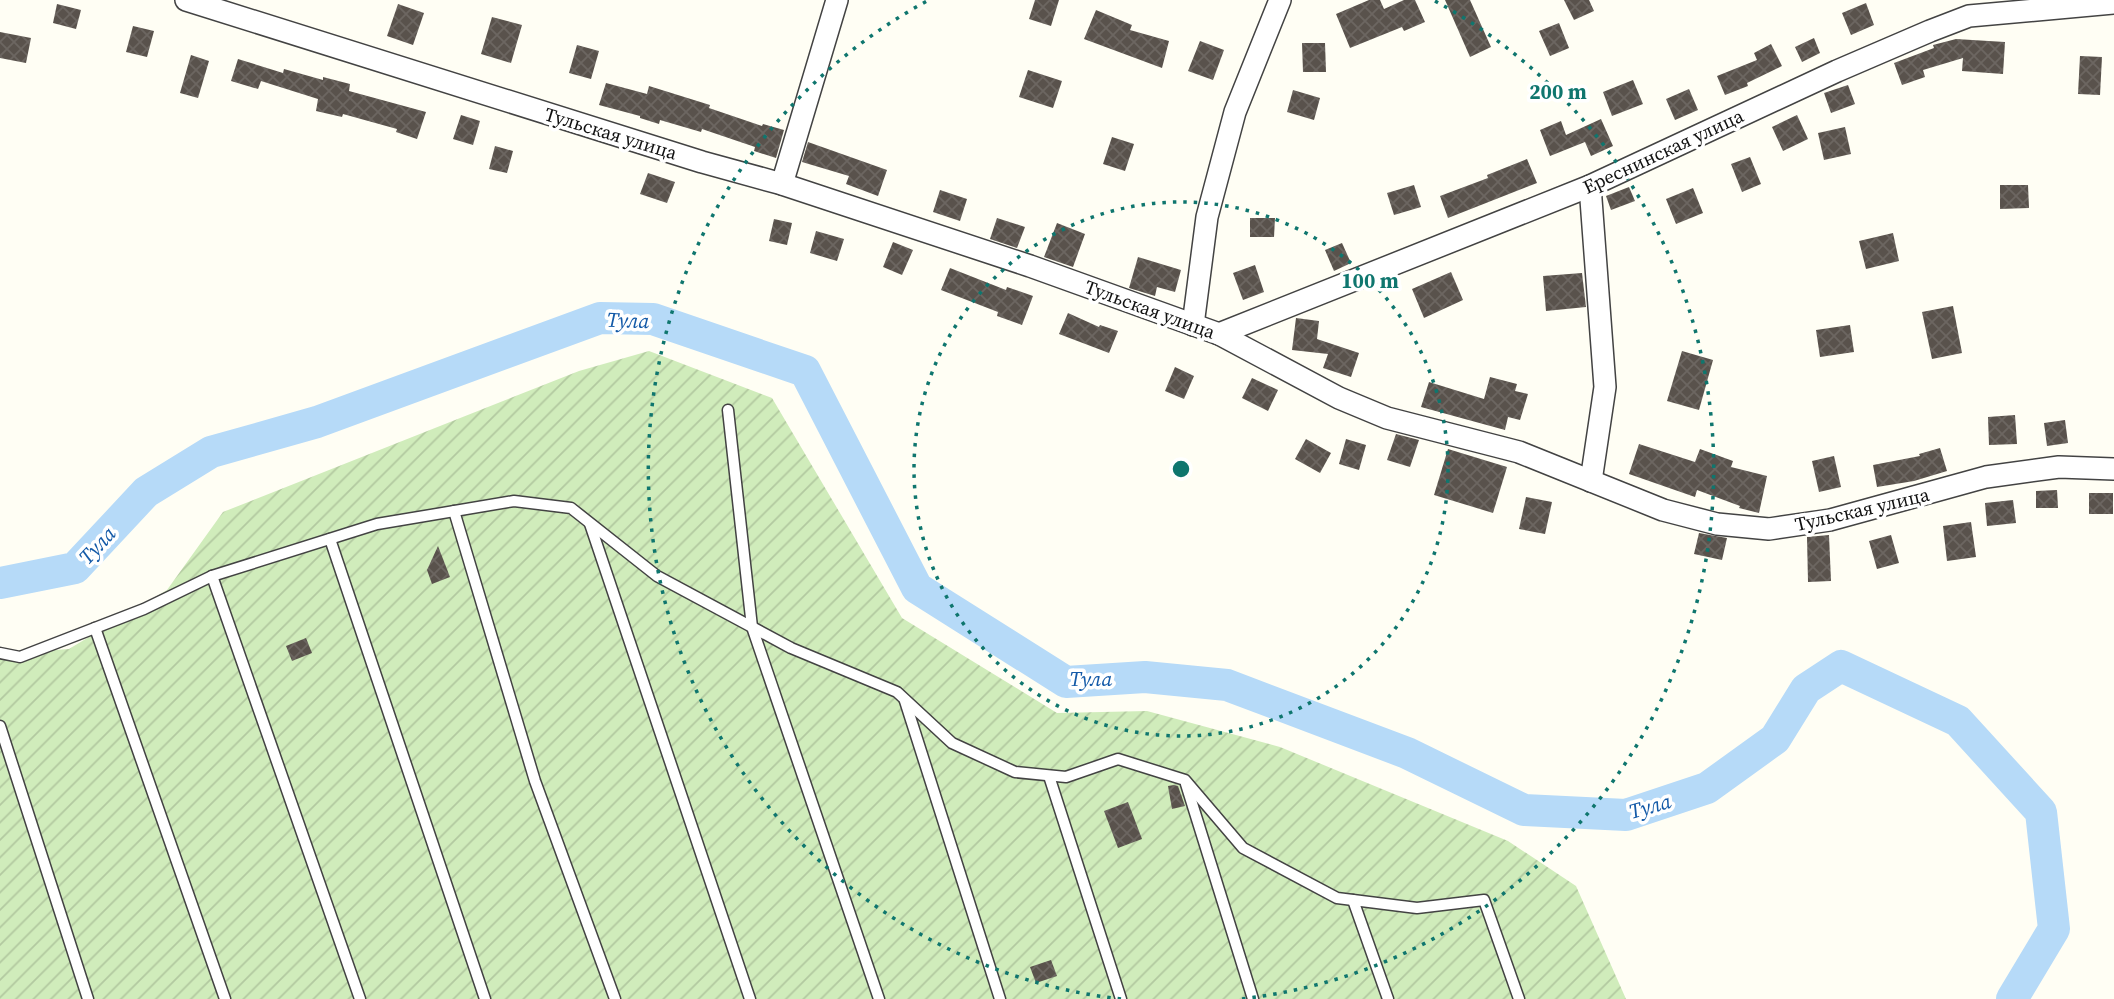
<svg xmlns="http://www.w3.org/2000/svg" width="2114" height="999" font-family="'Source Serif 4',serif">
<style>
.garden{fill:url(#garden-furrows)}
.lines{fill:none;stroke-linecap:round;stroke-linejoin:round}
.river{stroke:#b6daf8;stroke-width:32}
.building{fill:url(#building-cross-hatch)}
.lane-casing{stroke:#434343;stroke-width:13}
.street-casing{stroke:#434343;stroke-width:24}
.lane{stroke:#fff;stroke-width:10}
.street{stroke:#fff;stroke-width:21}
.ring{fill:none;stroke:#0f766e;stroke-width:3.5;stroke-dasharray:3.5 7}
.labels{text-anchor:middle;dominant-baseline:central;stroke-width:7;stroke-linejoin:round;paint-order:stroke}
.street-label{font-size:19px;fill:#101010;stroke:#fff}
.water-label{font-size:21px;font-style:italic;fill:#145aa8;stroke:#fff}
.centre{fill:#0f766e;stroke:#fff;stroke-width:3.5}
.ring-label{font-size:21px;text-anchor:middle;font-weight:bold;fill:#0f766e;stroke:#fff;stroke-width:7;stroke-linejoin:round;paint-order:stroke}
</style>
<defs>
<pattern id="garden-furrows" width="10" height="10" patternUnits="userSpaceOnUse" patternTransform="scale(1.75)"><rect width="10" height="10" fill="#d0ecbb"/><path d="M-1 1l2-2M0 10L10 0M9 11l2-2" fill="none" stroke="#b2c9a0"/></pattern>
<pattern id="building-cross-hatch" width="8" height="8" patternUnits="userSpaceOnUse" patternTransform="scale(1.75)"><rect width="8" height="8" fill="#59524c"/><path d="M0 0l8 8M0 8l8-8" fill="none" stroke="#6c6661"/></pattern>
</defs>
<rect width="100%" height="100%" fill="#fffef4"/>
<path class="garden" d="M 649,351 L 772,398 L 902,618 L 1057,713 L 1147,711 L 1280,747 L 1508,841 L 1576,886 L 1626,999 L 0,999 L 0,654 L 69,649 L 167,590 L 223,512 L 579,371 Z"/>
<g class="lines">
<path class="river" d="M 0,583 L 75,568 L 146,492 L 211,452 L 317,422 L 600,318 L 653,319 L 805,371 L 917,588 L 1066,682 L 1145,677 L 1227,685 L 1407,753 L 1524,810 L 1626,815 L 1707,788 L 1775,739 L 1806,689 L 1841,666 L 1958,721 L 2041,812 L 2054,929 L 2012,999"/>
</g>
<g class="building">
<path d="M 1035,0 L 1059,0 L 1051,26 L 1029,19 Z"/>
<path d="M 1369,0 L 1380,0 L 1384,9 L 1404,0 L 1415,0 L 1425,22 L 1404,31 L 1402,27 L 1350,48 L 1336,14 Z"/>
<path d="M 1445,0 L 1470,0 L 1491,47 L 1470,57 Z"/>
<path d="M 1564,0 L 1589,0 L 1594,11 L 1574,20 Z"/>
<path d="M 1866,3 L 1874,25 L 1851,35 L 1842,13 Z"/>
<path d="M 57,4 L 81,10 L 76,29 L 53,23 Z"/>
<path d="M 398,4 L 424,13 L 413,45 L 387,36 Z"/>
<path d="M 1096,10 L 1132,25 L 1130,30 L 1169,41 L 1162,68 L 1084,39 Z"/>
<path d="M 492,17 L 522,25 L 511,63 L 481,54 Z"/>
<path d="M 1559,23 L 1569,48 L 1550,56 L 1539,31 Z"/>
<path d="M 133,26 L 154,31 L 147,57 L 126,52 Z"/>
<path d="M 0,32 L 31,38 L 26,63 L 0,58 Z"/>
<path d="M 1814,38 L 1820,53 L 1802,62 L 1795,47 Z"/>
<path d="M 1956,39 L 2005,42 L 2003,74 L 1962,71 L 1963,58 L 1923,70 L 1925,77 L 1902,85 L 1894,63 L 1934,48 L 1933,45 Z"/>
<path d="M 1200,41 L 1224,50 L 1213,80 L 1188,71 Z"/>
<path d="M 1302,43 L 1325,43 L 1326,72 L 1303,72 Z"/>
<path d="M 1771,44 L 1782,66 L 1747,83 L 1748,86 L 1725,95 L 1717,76 L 1757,60 L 1754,53 Z"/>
<path d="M 577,45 L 599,51 L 591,79 L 569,73 Z"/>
<path d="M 191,55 L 209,61 L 198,98 L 180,93 Z"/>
<path d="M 2080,56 L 2102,57 L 2100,95 L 2078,94 Z"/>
<path d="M 238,59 L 283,73 L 284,69 L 323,80 L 323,77 L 350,84 L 349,91 L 426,112 L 417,139 L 396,132 L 397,129 L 343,114 L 342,117 L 316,111 L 318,99 L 261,81 L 258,89 L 231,81 Z"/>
<path d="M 1028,70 L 1062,81 L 1053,108 L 1019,97 Z"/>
<path d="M 1633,80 L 1643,104 L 1612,116 L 1603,92 Z"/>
<path d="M 606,83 L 647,94 L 649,86 L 710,105 L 709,108 L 762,126 L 763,124 L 784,130 L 776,158 L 754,151 L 755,147 L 702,129 L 701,132 L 660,120 L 659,124 L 640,118 L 640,116 L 599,105 Z"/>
<path d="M 1848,85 L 1855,104 L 1831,113 L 1824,93 Z"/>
<path d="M 1689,89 L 1698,110 L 1675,120 L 1666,99 Z"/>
<path d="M 1293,90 L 1320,98 L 1314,120 L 1287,112 Z"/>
<path d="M 461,115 L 480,121 L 473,145 L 453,139 Z"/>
<path d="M 1797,115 L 1808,139 L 1783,151 L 1772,127 Z"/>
<path d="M 1601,119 L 1613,146 L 1591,156 L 1585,142 L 1550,156 L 1540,130 L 1561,121 L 1566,135 Z"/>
<path d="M 1845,127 L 1851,154 L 1824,160 L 1818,133 Z"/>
<path d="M 1112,137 L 1134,144 L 1125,171 L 1103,164 Z"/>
<path d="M 808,142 L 887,170 L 878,196 L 846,184 L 849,176 L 802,162 Z"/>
<path d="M 495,146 L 513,151 L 507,173 L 489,169 Z"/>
<path d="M 1750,157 L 1761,184 L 1742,192 L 1731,164 Z"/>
<path d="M 1527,159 L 1537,183 L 1448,218 L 1440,196 L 1488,178 L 1487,175 Z"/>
<path d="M 648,173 L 675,182 L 667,203 L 640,194 Z"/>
<path d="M 1414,185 L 1421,207 L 1394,215 L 1387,193 Z"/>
<path d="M 2000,185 L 2028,185 L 2029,208 L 2000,209 Z"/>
<path d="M 1629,187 L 1635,201 L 1611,210 L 1606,196 Z"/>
<path d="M 1693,188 L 1703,213 L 1676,224 L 1666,199 Z"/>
<path d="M 940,190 L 967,199 L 960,221 L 933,212 Z"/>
<path d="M 997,218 L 1025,227 L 1017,248 L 990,239 Z"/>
<path d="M 1250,218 L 1275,218 L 1274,237 L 1250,237 Z"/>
<path d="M 774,219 L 792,223 L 787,245 L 769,241 Z"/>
<path d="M 1057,223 L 1085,234 L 1073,267 L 1044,257 Z"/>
<path d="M 816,231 L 844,239 L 837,261 L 810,253 Z"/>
<path d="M 1893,233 L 1899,261 L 1866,269 L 1859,241 Z"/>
<path d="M 893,242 L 913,250 L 902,275 L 883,267 Z"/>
<path d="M 1342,243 L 1351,263 L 1334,271 L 1325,250 Z"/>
<path d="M 1138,257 L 1181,270 L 1175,292 L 1157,287 L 1155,296 L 1129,288 Z"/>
<path d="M 1255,265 L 1264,292 L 1243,300 L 1233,273 Z"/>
<path d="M 950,268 L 1006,290 L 1007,287 L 1033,296 L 1022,325 L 997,316 L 998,312 L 941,290 Z"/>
<path d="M 1451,272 L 1463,300 L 1424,318 L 1412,289 Z"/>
<path d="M 1582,273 L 1586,307 L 1546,311 L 1543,276 Z"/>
<path d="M 1953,306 L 1962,353 L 1932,359 L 1922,312 Z"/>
<path d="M 1068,313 L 1099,327 L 1100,325 L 1118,331 L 1109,353 L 1059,334 Z"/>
<path d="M 1296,318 L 1319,321 L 1317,339 L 1359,353 L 1351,377 L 1323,368 L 1328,354 L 1292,350 Z"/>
<path d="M 1850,325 L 1854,352 L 1820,357 L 1816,330 Z"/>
<path d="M 1682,351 L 1713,360 L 1699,410 L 1667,401 Z"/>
<path d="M 1175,367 L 1194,376 L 1184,399 L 1165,391 Z"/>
<path d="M 1490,377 L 1517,384 L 1515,391 L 1528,394 L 1520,420 L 1508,417 L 1505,430 L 1421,407 L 1429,382 L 1484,399 Z"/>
<path d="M 1252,378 L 1278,390 L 1268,411 L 1242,398 Z"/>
<path d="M 2015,415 L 2017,444 L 1989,445 L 1988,417 Z"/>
<path d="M 2065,420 L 2068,443 L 2047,446 L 2044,423 Z"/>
<path d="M 1396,434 L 1419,440 L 1410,467 L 1387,460 Z"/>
<path d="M 1306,439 L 1331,453 L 1320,473 L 1295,459 Z"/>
<path d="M 1346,439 L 1366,445 L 1359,470 L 1339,464 Z"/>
<path d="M 1639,444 L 1695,462 L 1700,449 L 1733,461 L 1731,467 L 1767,476 L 1759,513 L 1739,508 L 1740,506 L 1697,490 L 1695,497 L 1629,474 Z"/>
<path d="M 1940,448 L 1947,471 L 1914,481 L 1877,487 L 1873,465 L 1920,456 L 1919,454 Z"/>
<path d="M 1448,449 L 1507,467 L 1493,513 L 1434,495 Z"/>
<path d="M 1834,456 L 1841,487 L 1819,492 L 1812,461 Z"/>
<path d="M 2057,490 L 2058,508 L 2036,508 L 2036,491 Z"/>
<rect x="2089" y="493" width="24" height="21"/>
<path d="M 1526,497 L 1552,502 L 1545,534 L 1519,529 Z"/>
<path d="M 2013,500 L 2016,523 L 1987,526 L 1985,503 Z"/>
<path d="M 1971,522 L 1976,557 L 1947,561 L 1943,526 Z"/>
<path d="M 1699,533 L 1727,538 L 1722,560 L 1694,554 Z"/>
<path d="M 1829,535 L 1831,581 L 1808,582 L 1807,537 Z"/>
<path d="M 1891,535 L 1899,563 L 1877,569 L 1869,541 Z"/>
<path d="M 438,546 L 450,577 L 432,584 L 427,570 Z"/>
<path d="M 306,638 L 312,653 L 292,661 L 286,646 Z"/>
<path d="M 1174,785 L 1178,786 L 1185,806 L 1172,809 L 1168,786 Z"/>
<path d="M 1128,802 L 1142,839 L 1118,848 L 1104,811 Z"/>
<path d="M 1051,960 L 1057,976 L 1036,983 L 1030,967 Z"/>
</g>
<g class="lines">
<g class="lane-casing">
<g id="lane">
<path d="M 728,410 L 752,627 L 879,999"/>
<path d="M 454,511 L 535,781 L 615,999"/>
<path d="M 590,524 L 750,999"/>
<path d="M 330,539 L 485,999"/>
<path d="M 212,576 L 360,999"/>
<path d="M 95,628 L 225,999"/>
<path d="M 0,653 L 20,657 L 144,609 L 212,576 L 377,524 L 514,501 L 571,508 L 657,576 L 791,648 L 897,692 L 952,743 L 1015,772 L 1066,777 L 1118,759 L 1185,780 L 1243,848 L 1337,898 L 1417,908 L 1484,900 L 1519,999"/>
<path d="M 905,701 L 1000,999"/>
<path d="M 0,726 L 88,999"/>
<path d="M 1049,776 L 1121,999"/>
<path d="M 1186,784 L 1253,999"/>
<path d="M 1353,900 L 1388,999"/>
</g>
</g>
<g class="street-casing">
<g id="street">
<path d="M 186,0 L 702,162 L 782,184 L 1030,266 L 1219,334 L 1339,398 L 1387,418 L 1519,452 L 1663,510 L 1717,524 L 1769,529 L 1830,520 L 1986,477 L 2059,467 L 2114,469"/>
<path d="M 782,184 L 837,0"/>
<path d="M 1590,186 L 1605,387 L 1591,481"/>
<path d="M 1193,325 L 1207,217 L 1235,112 L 1280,0"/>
<path d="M 1219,334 L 1590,186 L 1837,71 L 1930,31 L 1969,16 L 2114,3"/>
</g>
</g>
<use href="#lane" class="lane"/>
<use href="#street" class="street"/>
</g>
<g class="ring">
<circle cx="1181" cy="469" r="267"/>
<path d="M1121 999A533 533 0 0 1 927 1M1435 1A533 533 0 0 1 1241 999"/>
</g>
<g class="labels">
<g class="street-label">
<text transform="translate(611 133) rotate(17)">Тульская улица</text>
<text transform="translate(1663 151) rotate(-25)">Ереснинская улица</text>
<text transform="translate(1150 309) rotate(20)">Тульская улица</text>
<text transform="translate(1862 509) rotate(-13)">Тульская улица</text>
</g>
<g class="water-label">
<text transform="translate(628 320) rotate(2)">Тула</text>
<text transform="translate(97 545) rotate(-47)">Тула</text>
<text x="1091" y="678">Тула</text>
<text transform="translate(1650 806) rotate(-16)">Тула</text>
</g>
</g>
<circle cx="1181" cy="469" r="10" class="centre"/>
<g class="ring-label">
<text x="1558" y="99">200 m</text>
<text x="1370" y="288">100 m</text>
</g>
</svg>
